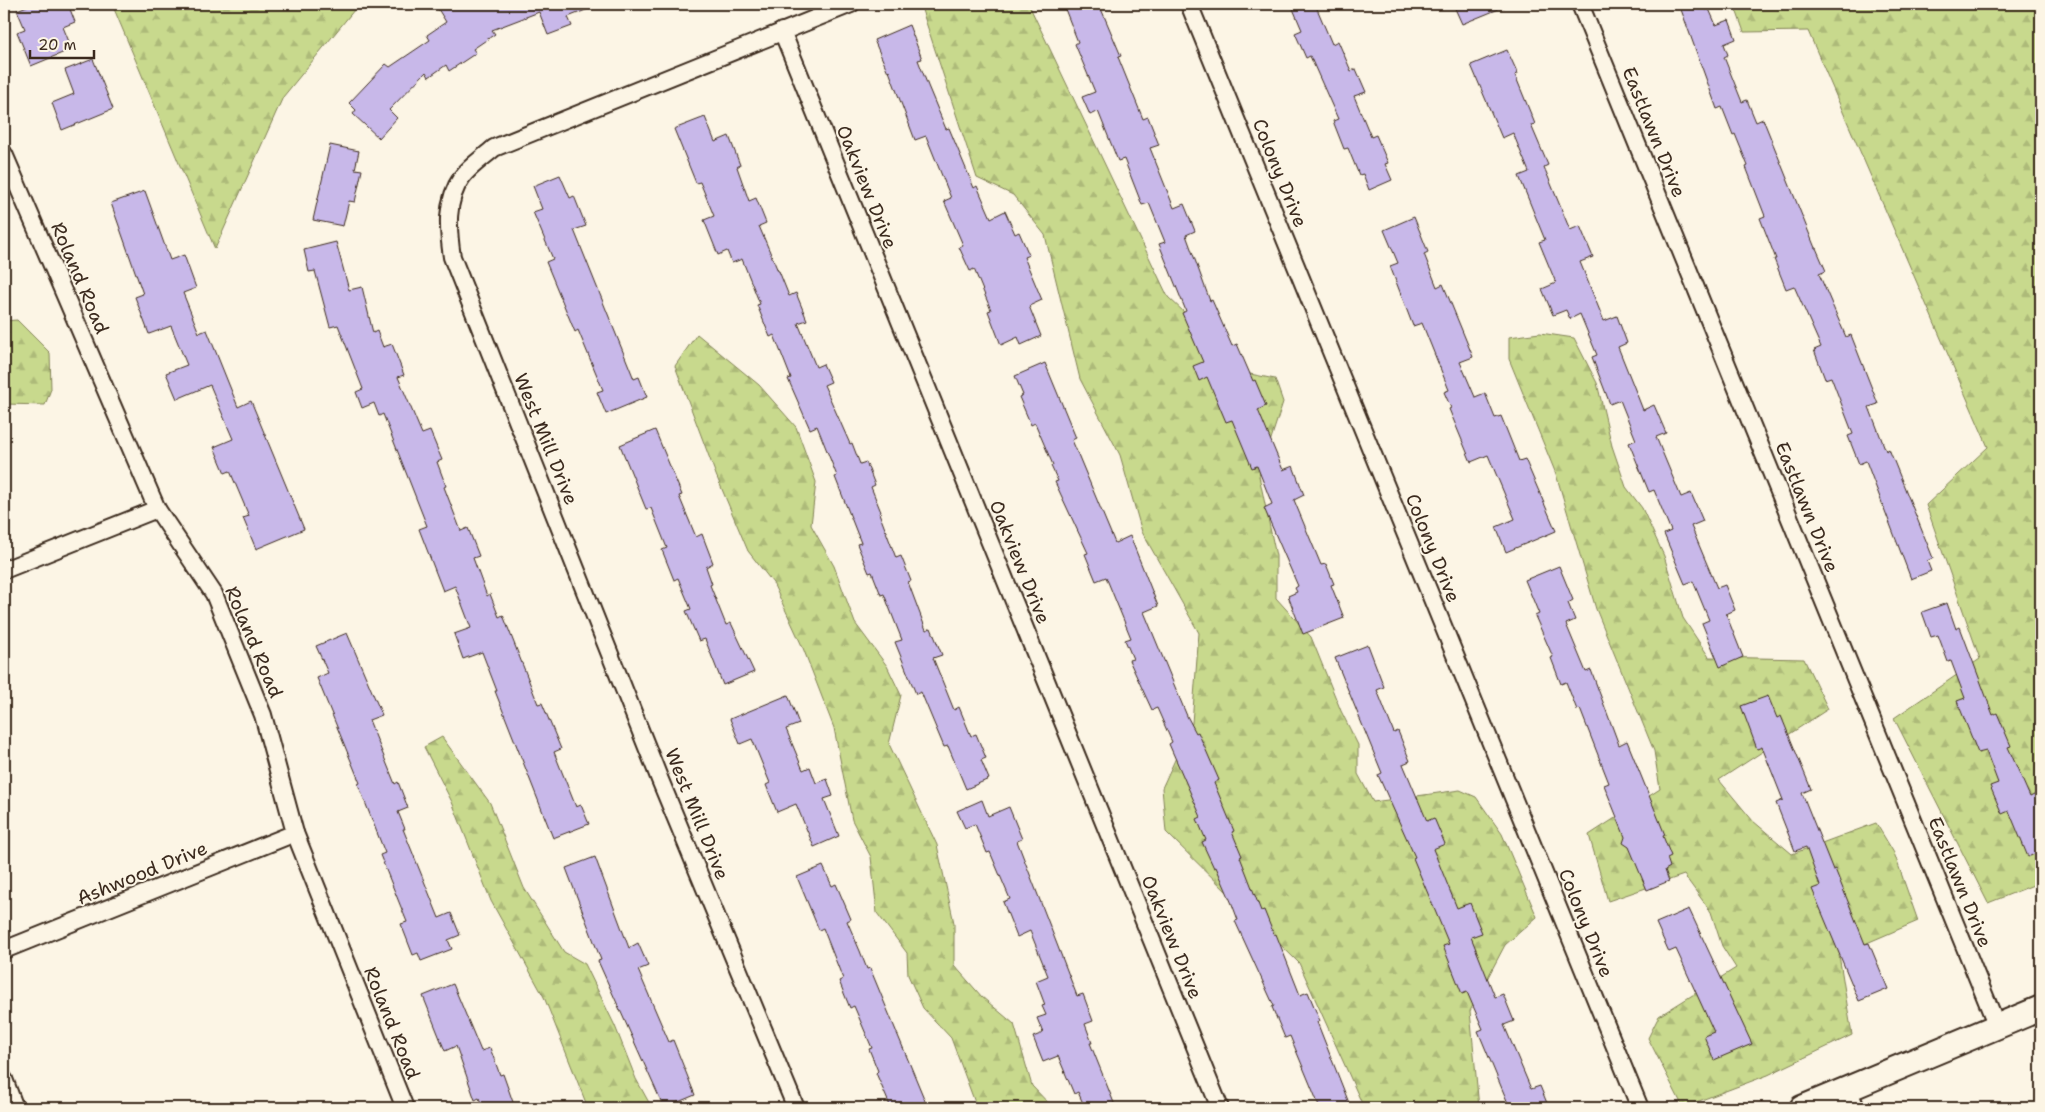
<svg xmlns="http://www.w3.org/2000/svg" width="2045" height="1112" font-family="'Shantell Sans',sans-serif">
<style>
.forest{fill:url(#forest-firs);stroke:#828256}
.building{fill:#c8b8e9;stroke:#3b2a1e}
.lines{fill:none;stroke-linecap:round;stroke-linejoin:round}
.street-casing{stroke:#3b2a1e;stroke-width:20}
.secondary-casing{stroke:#3b2a1e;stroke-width:28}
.street{stroke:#fcf5e5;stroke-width:16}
.secondary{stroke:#fcf5e5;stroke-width:24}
.labels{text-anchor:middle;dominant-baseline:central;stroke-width:4;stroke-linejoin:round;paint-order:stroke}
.street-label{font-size:19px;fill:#3b2a1e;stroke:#fcf5e5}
</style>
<defs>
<pattern id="forest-firs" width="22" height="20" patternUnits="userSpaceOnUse" patternTransform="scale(1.25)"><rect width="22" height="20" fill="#c8d98d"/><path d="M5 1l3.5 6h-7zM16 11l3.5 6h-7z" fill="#adba79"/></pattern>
</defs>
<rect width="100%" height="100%" fill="#fcf5e5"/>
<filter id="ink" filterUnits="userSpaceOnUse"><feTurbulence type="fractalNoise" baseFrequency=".02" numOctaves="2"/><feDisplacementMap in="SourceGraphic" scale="10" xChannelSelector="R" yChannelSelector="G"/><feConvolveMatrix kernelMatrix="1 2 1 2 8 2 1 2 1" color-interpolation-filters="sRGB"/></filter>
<g filter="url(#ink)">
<g class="forest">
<path d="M 112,4 L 359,4 L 283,97 L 215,249 Z"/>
<path d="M 920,4 L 1029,5 L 1168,297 L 1250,374 L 1275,379 L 1283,402 L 1259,476 L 1276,556 L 1276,598 L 1311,637 L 1341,711 L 1358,745 L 1358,774 L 1373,802 L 1460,790 L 1476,797 L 1502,834 L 1537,917 L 1505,945 L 1470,1011 L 1479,1108 L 1364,1108 L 1299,963 L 1166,832 L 1162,788 L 1192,723 L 1199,633 L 1142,532 L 1120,455 L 1080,379 L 1045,235 L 1013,195 L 977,178 Z"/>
<path d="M 1734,4 L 2041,4 L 2041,882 L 1988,903 L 1894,718 L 1980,659 L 1926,505 L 1988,447 L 1808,31 L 1744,32 Z"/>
<path d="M 17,320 L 50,353 L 51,389 L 45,405 L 4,404 L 4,321 Z"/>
<path d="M 1540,333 L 1574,338 L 1597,383 L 1612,446 L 1626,487 L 1642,508 L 1664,556 L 1683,618 L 1709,657 L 1804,659 L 1828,709 L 1719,780 L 1753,821 L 1792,854 L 1876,823 L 1894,853 L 1918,921 L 1839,955 L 1852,1035 L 1768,1075 L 1683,1107 L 1648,1038 L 1659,1016 L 1736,968 L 1722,946 L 1711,912 L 1684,875 L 1608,901 L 1589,835 L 1660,789 L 1654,751 L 1596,609 L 1556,474 L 1509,359 L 1509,337 Z"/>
<path d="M 697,334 L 759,385 L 796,427 L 816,482 L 811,525 L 834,566 L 855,623 L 887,666 L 901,695 L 889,744 L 937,845 L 954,923 L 954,965 L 982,997 L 1014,1024 L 1032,1086 L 1053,1108 L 977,1108 L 951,1038 L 923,1008 L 908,975 L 907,953 L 877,913 L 871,857 L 852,820 L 834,728 L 803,648 L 773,583 L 748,551 L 716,475 L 675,366 Z"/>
<path d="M 442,737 L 490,803 L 524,888 L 564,952 L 585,964 L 615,1026 L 636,1079 L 652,1108 L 588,1108 L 544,997 L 491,901 L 452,802 L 424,747 Z"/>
</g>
<g class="building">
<path d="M 32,4 L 68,4 L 75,22 L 63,27 L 72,49 L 31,66 L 17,32 L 25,29 L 17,10 Z"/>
<path d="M 435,4 L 601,4 L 568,17 L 572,26 L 548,35 L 539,12 L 492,30 L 495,34 L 473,49 L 476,53 L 449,71 L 446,65 L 429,77 L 426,72 L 389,110 L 397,118 L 379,138 L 353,114 L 356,110 L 349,103 L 386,64 L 390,67 L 430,40 L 427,35 L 446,22 Z"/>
<path d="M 1063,4 L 1099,4 L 1121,56 L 1118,57 L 1143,119 L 1148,117 L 1159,145 L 1150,148 L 1174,208 L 1184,204 L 1195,231 L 1186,235 L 1210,301 L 1212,300 L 1232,346 L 1237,344 L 1253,381 L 1255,380 L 1266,406 L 1258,410 L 1283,470 L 1293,466 L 1304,495 L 1294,500 L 1321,565 L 1326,564 L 1334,584 L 1331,585 L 1344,618 L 1303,634 L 1288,596 L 1297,592 L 1295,588 L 1298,586 L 1264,508 L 1272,504 L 1257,466 L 1252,468 L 1232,420 L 1226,422 L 1207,377 L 1199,381 L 1193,366 L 1203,362 L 1182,313 L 1186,311 L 1159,244 L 1165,242 L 1149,203 L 1142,205 L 1124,159 L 1118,161 L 1098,111 L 1090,115 L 1082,97 L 1095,92 L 1075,44 L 1078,42 Z"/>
<path d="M 1291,4 L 1315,4 L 1332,44 L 1338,41 L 1351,71 L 1356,69 L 1366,92 L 1354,96 L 1371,137 L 1376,135 L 1388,163 L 1385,164 L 1392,180 L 1369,190 L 1363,174 L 1359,175 L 1348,148 L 1344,149 L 1333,121 L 1338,119 L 1310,56 L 1306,58 L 1295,33 L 1302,30 Z"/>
<path d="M 1453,4 L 1511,4 L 1462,24 Z"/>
<path d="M 1679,4 L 1704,4 L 1706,10 L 1709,9 L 1716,25 L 1729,20 L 1736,39 L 1724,44 L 1728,55 L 1724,57 L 1742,102 L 1747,100 L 1756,122 L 1763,119 L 1815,248 L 1816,248 L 1826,271 L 1819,274 L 1846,337 L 1851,335 L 1878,404 L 1869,407 L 1886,451 L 1889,449 L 1933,558 L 1927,561 L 1931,571 L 1911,579 L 1866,461 L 1859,464 L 1848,436 L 1853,434 L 1831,377 L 1825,379 L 1814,350 L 1821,347 L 1794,286 L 1786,289 L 1774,259 L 1776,259 L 1760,218 L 1765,216 L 1746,167 L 1748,166 L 1735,134 L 1733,135 L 1722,107 L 1717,109 Z"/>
<path d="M 909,25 L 922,59 L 918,60 L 928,86 L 946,129 L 949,128 L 974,188 L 977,186 L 991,218 L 1005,211 L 1015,234 L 1019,232 L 1029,255 L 1024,257 L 1042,300 L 1029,306 L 1041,336 L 1021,345 L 1018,337 L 1001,345 L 988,311 L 991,310 L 974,269 L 970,271 L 959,247 L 963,245 L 944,201 L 951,198 L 926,136 L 915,140 L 889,71 L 888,72 L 874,40 Z"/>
<path d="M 1507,50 L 1518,74 L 1515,75 L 1535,124 L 1531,125 L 1548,165 L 1544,167 L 1570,230 L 1580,226 L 1593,257 L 1580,262 L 1604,321 L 1617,316 L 1627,343 L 1618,347 L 1632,382 L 1643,410 L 1654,405 L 1666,433 L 1656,437 L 1681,497 L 1691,493 L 1703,521 L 1691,526 L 1717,588 L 1725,585 L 1735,610 L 1726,614 L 1743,657 L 1720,667 L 1702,623 L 1709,620 L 1693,581 L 1685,584 L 1664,534 L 1671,531 L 1654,490 L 1649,492 L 1629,443 L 1636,440 L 1620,400 L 1610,404 L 1592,357 L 1597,355 L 1580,314 L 1570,319 L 1566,310 L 1553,315 L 1542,289 L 1556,283 L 1539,242 L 1545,240 L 1519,176 L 1529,172 L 1513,133 L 1502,138 L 1471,65 Z"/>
<path d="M 93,59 L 113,109 L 62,130 L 52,103 L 74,94 L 65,70 Z"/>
<path d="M 705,117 L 715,142 L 729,136 L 740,165 L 737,167 L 749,201 L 756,198 L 766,223 L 759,226 L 778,271 L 779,271 L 789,296 L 796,293 L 807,320 L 798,323 L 816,367 L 823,364 L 831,382 L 824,385 L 850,444 L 852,443 L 860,464 L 866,462 L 875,485 L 871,487 L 881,512 L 879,513 L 896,558 L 901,556 L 911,581 L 908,582 L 926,630 L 931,628 L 942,655 L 933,658 L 954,710 L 959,707 L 971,736 L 976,734 L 986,758 L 981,760 L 989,779 L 966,789 L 948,746 L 944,747 L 921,692 L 916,694 L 895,642 L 902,640 L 884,594 L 881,595 L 872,572 L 869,573 L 857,544 L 861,543 L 835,477 L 837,476 L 817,426 L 810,429 L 788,379 L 791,378 L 774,335 L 770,337 L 757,305 L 760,304 L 742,259 L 732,263 L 727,251 L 718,255 L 704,220 L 714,216 L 700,182 L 696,183 L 674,129 Z"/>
<path d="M 330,145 L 359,151 L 355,169 L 362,170 L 355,202 L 349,201 L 343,226 L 313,220 Z"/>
<path d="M 560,175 L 570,198 L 574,196 L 586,226 L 574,230 L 634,379 L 639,377 L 647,397 L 606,414 L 597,392 L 603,390 L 578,330 L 575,332 L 546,262 L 553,259 L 533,212 L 542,209 L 533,186 Z"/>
<path d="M 145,191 L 170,260 L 184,255 L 196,288 L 183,293 L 199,333 L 207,330 L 238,407 L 251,401 L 304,529 L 256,549 L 243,518 L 249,516 L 230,471 L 225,473 L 214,447 L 233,439 L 210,385 L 177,399 L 166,373 L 187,365 L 171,326 L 149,334 L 135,297 L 143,294 L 111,203 Z"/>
<path d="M 1414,217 L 1428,252 L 1424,254 L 1437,287 L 1443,284 L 1473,357 L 1460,362 L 1475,397 L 1485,393 L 1495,418 L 1501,416 L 1519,461 L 1525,459 L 1556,531 L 1506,552 L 1496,527 L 1515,519 L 1488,455 L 1471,462 L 1449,409 L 1451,408 L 1444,392 L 1449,390 L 1422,323 L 1413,326 L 1390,266 L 1398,263 L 1384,230 Z"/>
<path d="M 336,242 L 349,290 L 362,287 L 373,333 L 377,331 L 383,347 L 392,344 L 404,375 L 398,377 L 422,434 L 430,431 L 442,460 L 437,462 L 446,486 L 444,487 L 461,531 L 468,528 L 479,556 L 473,558 L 487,596 L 490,594 L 499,617 L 503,615 L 538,704 L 542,703 L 561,749 L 554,752 L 576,807 L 581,805 L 589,824 L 553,838 L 495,691 L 497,691 L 482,652 L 463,659 L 454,634 L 471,628 L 455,586 L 443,591 L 419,529 L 427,526 L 383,414 L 379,416 L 374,403 L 362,408 L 356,392 L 363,389 L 338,325 L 330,327 L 315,271 L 309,272 L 304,250 Z"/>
<path d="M 1045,363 L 1076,438 L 1072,440 L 1115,543 L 1130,536 L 1158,606 L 1144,612 L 1187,716 L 1196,733 L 1198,732 L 1219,780 L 1214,783 L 1234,831 L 1232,832 L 1242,856 L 1240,857 L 1261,911 L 1264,910 L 1274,935 L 1276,934 L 1300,995 L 1308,992 L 1320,1021 L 1317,1022 L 1351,1108 L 1320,1108 L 1290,1036 L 1285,1038 L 1272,1007 L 1274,1006 L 1235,921 L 1238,920 L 1232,904 L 1216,867 L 1214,868 L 1202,842 L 1206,840 L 1197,819 L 1201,817 L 1169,744 L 1172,742 L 1157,708 L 1152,710 L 1129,660 L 1133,659 L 1125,640 L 1131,638 L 1106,577 L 1096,581 L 1085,554 L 1088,553 L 1055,482 L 1058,481 L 1051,466 L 1053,465 L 1035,423 L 1031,425 L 1019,397 L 1023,395 L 1015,376 Z"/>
<path d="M 655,430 L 682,495 L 679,496 L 696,537 L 702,534 L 713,563 L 706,567 L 712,584 L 710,585 L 726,625 L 731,623 L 754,672 L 723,685 L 705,639 L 699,641 L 686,611 L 691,609 L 678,578 L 674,580 L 662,550 L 667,548 L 651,508 L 646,509 L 620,445 Z"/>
<path d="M 1559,566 L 1573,600 L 1568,603 L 1575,620 L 1566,624 L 1586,672 L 1591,670 L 1619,745 L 1627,741 L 1665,835 L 1663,836 L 1671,856 L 1667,858 L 1670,867 L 1665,870 L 1669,881 L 1647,890 L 1629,847 L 1623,843 L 1625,837 L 1604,785 L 1609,783 L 1580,709 L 1577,710 L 1566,682 L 1561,684 L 1551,658 L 1553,657 L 1535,616 L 1539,614 L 1525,580 Z"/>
<path d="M 1947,603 L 1956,629 L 1960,627 L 1993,715 L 1997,713 L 2011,746 L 2008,747 L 2030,797 L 2036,794 L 2041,807 L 2041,851 L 2028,857 L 2009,811 L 2002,814 L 1990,786 L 1998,783 L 1986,751 L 1978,753 L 1957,701 L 1965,698 L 1951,661 L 1948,662 L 1938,635 L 1931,637 L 1922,612 Z"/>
<path d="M 347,633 L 382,715 L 369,720 L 395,784 L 398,782 L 408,808 L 398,812 L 405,829 L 403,829 L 439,918 L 451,913 L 460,935 L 448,940 L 452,949 L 421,961 L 418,953 L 413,955 L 401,924 L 407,922 L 380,855 L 385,853 L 358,784 L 360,783 L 317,678 L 328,673 L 316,646 Z"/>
<path d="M 1368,645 L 1384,687 L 1377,690 L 1394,733 L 1398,731 L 1410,761 L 1403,764 L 1427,821 L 1434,818 L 1445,844 L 1433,849 L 1457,908 L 1470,903 L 1482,933 L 1471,937 L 1495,997 L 1503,994 L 1514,1021 L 1504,1025 L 1531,1089 L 1540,1086 L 1549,1108 L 1510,1108 L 1478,1031 L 1483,1029 L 1467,992 L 1462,994 L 1443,946 L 1449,944 L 1413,858 L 1415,857 L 1378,775 L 1382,773 L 1335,658 Z"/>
<path d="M 788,695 L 799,724 L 786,729 L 803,770 L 810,767 L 816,783 L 827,779 L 833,796 L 824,799 L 839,836 L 814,847 L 796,804 L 777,812 L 766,785 L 770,783 L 752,739 L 740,744 L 730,719 Z"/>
<path d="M 1768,696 L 1777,718 L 1781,716 L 1811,789 L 1802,793 L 1833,870 L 1835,869 L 1865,944 L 1869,943 L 1888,989 L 1859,1001 L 1812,889 L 1820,886 L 1806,847 L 1795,851 L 1776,803 L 1783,800 L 1762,747 L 1757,749 L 1741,706 Z"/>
<path d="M 982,800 L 988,816 L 1009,807 L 1022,839 L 1017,841 L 1077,996 L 1083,994 L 1093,1021 L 1085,1024 L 1092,1043 L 1090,1043 L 1116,1108 L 1085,1108 L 1078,1092 L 1074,1094 L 1058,1056 L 1043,1062 L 1033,1037 L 1043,1033 L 1037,1018 L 1046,1015 L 1042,1006 L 1045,1005 L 1036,981 L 1048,976 L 1030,931 L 1017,937 L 1003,902 L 1010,899 L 990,852 L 987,853 L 975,824 L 965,828 L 957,811 Z"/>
<path d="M 595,857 L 629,948 L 638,943 L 648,966 L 638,970 L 669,1042 L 673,1040 L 695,1095 L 664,1108 L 598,961 L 601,960 L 566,868 Z"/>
<path d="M 823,866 L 832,886 L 836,884 L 851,919 L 847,921 L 860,951 L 867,969 L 870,968 L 928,1108 L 891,1108 L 876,1073 L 878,1071 L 869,1049 L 872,1048 L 854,1006 L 850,1008 L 839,981 L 843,979 L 823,928 L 819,930 L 797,877 Z"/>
<path d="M 1689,909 L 1752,1044 L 1714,1060 L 1704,1036 L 1714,1032 L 1676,949 L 1669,952 L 1656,923 Z"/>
<path d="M 453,984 L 481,1051 L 490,1048 L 500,1075 L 503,1074 L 514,1105 L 504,1108 L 483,1108 L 479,1098 L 475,1100 L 456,1046 L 445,1051 L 423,996 Z"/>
</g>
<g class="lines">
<g class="street-casing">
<g id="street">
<path d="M 1189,4 L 1640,1108"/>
<path d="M 1580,4 L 1997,1026"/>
<path d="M 782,31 L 1220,1108"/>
<path d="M 4,154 L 157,509 L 214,594 L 263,715 L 295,833 L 405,1108"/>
<path d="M 4,570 L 157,509"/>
<path d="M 4,950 L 295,833"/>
<path d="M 4,1079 L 15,1108"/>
<path d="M 1848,1089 L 1856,1108"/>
<path d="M 796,1108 L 660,780 L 452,257 C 448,230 445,201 462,177 C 470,166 484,157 494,148 L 851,4"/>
</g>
</g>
<g class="secondary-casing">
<path id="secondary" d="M 1802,1108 L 2041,1008"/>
</g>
<use href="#street" class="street"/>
<use href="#secondary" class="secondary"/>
</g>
</g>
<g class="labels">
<g class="street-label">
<text transform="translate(1654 132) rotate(68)">Eastlawn Drive</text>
<text transform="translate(1280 173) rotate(68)">Colony Drive</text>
<text transform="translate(867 187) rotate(68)">Oakview Drive</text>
<text transform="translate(80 278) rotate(67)">Roland Road</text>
<text transform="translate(546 439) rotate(68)">West Mill Drive</text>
<text transform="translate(1807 507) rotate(68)">Eastlawn Drive</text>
<text transform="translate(1433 548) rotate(68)">Colony Drive</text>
<text transform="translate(1020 562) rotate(68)">Oakview Drive</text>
<text transform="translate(254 642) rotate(67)">Roland Road</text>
<text transform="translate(697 814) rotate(68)">West Mill Drive</text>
<text transform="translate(142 873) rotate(-22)">Ashwood Drive</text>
<text transform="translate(1960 882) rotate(68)">Eastlawn Drive</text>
<text transform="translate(1586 923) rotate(68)">Colony Drive</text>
<text transform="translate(1172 937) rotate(68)">Oakview Drive</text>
<text transform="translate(392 1023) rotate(68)">Roland Road</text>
</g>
</g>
<rect width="2045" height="1112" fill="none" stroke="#fcf5e5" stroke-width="20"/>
<rect x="10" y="10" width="2025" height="1092" fill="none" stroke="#3b2a1e" stroke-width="2" filter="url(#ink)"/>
<path d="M30 50v8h64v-8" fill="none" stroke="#3b2a1e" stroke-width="2.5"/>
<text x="38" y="50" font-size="15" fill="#3b2a1e" stroke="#fcf5e5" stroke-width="4" paint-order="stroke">20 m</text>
</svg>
